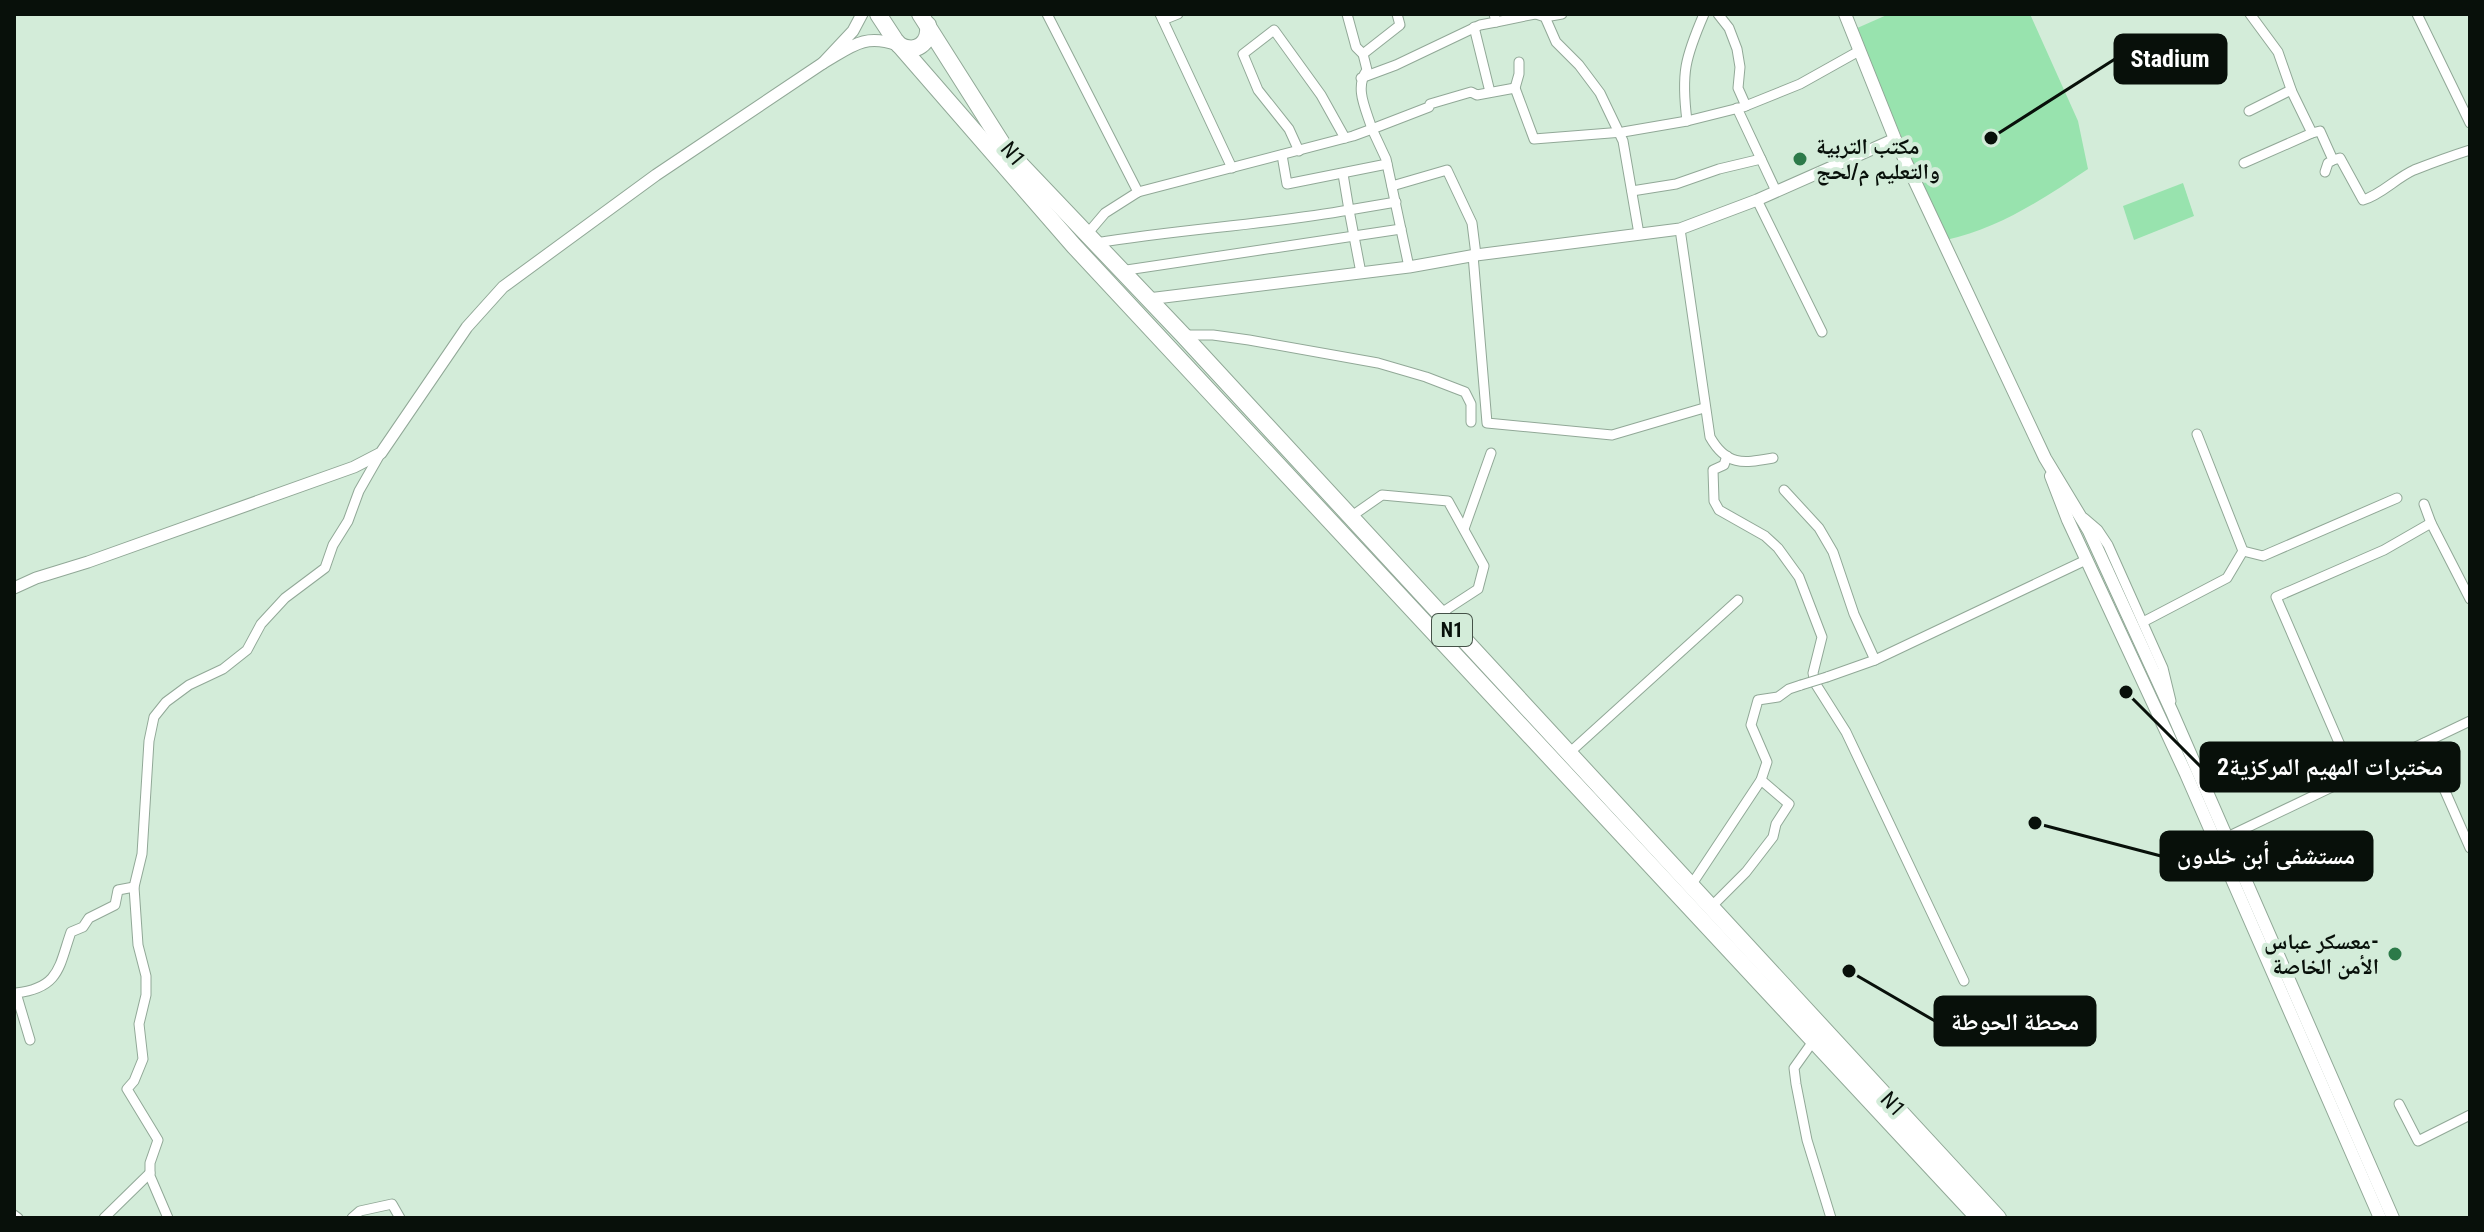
<svg xmlns="http://www.w3.org/2000/svg" width="2484" height="1232" font-family="'Roboto Condensed','Noto Naskh Arabic',sans-serif">
<style>
.green{fill:#98e3ae}
.lines{fill:none;stroke-linecap:round;stroke-linejoin:round}
.minor-casing{stroke:#91a897;stroke-width:11}
.tertiary-casing{stroke:#91a897;stroke-width:13}
.secondary-casing{stroke:#91a897;stroke-width:14}
.trunk-casing{stroke:#91a897;stroke-width:18}
.minor{stroke:#fff;stroke-width:9}
.tertiary{stroke:#fff;stroke-width:11}
.secondary{stroke:#fff;stroke-width:12}
.trunk{stroke:#fff;stroke-width:16}
.minor-bridge-casing{stroke:#91a897;stroke-width:11;stroke-linecap:butt}
.minor-bridge{stroke:#fff;stroke-width:9}
.poi-dot{fill:#2c7a49;stroke:#d3ecd9;stroke-width:3}
.labels{text-anchor:middle;dominant-baseline:central;stroke-width:8;stroke-linejoin:round;paint-order:stroke}
.shield{fill:#d3ecd9;stroke:#455248;stroke-width:2}
.shield-label{font-size:20px;font-weight:bold;fill:#08100a}
.poi-label{font-size:22px;font-weight:bold;fill:#08100a;stroke:#d3ecd9;text-anchor:start}
.street-label{font-size:22px;fill:#08100a;stroke:#d3ecd9}
.leader{fill:none;stroke:#08100a;stroke-width:3}
.callout-dot{fill:#08100a;stroke:#d3ecd9;stroke-width:3}
.callout{fill:#08100a;stroke:#08100a;stroke-width:3}
.callout-label{font-size:24px;text-anchor:middle;font-weight:bold;fill:#fff}
</style>
<rect width="100%" height="100%" fill="#d3ecd9"/>
<g class="green">
<path d="M 1889,14 L 2030,14 L 2078,121 L 2088,169 C 2043,199 2000,228 1946,240 L 1855,29 Z"/>
<path d="M 2183,183 L 2194,216 L 2134,240 L 2123,206 Z"/>
</g>
<g class="lines">
<g class="minor-casing">
<g id="minor">
<path d="M 1047,14 L 1138,192"/>
<path d="M 1160,14 L 1232,168"/>
<path d="M 1347,14 L 1356,47 L 1363,54 L 1367,70 C 1354,88 1366,109 1372,129 L 1429,107 L 1430,104 L 1471,92 L 1477,95 L 1515,88 L 1534,139 L 1623,132 L 1687,121 L 1743,107 L 1800,84 L 1859,51"/>
<path d="M 1536,14 L 1545,17 L 1556,42 L 1579,65 L 1600,93 L 1623,141 L 1639,234"/>
<path d="M 1718,14 L 1729,28 L 1737,49 L 1740,67 L 1738,88 L 1746,106"/>
<path d="M 2417,14 L 2470,123"/>
<path d="M 1545,17 L 1562,14"/>
<path d="M 1163,20 L 1178,14"/>
<path d="M 1496,22 L 1535,14"/>
<path d="M 1474,27 L 1490,92"/>
<path d="M 1363,54 L 1400,25 L 1397,14"/>
<path d="M 1361,78 L 1396,65 L 1480,25 L 1496,22 L 1494,14"/>
<path d="M 1515,88 L 1519,74 L 1519,62"/>
<path d="M 1737,108 L 1776,191"/>
<path d="M 2249,111 L 2291,90"/>
<path d="M 1687,121 C 1681,73 1685,58 1704,14"/>
<path d="M 2312,133 L 2320,131 L 2333,160 L 2328,163 L 2325,172"/>
<path d="M 1299,151 L 1289,129 L 1258,90 L 1243,54 L 1274,30 L 1321,95 L 1345,138"/>
<path d="M 1282,155 L 1287,184 L 1387,164"/>
<path d="M 2333,160 L 2340,158 L 2363,200 C 2381,195 2396,178 2414,170 C 2432,163 2451,156 2470,150"/>
<path d="M 2244,163 L 2312,133 L 2292,92 L 2278,52 L 2250,14"/>
<path d="M 1343,174 L 1349,210 L 1396,202"/>
<path d="M 1392,186 L 1447,170 L 1472,223 L 1476,255"/>
<path d="M 1632,191 L 1676,184 L 1719,169 L 1761,159"/>
<path d="M 1757,200 L 1822,332"/>
<path d="M 1680,229 L 1710,437 C 1727,467 1744,463 1773,458"/>
<path d="M 1088,233 L 1105,213 L 1138,192 L 1353,136 L 1372,129 L 1386,159 L 1409,267"/>
<path d="M 1096,243 C 1180,229 1265,225 1349,210 L 1361,273"/>
<path d="M 1473,255 L 1487,423 L 1612,435 L 1704,408"/>
<path d="M 1120,271 L 1401,229"/>
<path d="M 1183,335 L 1213,335 L 1249,340 L 1378,363 L 1426,377 L 1465,392 L 1471,404 L 1471,422"/>
<path d="M 1727,456 L 1724,465 L 1713,470 L 1714,501 L 1719,510 L 1765,536 L 1778,548 L 1799,577 L 1822,637 L 1813,673 L 1815,683 L 1846,732 L 1964,981"/>
<path d="M 1784,490 L 1819,528 L 1833,552 L 1854,614 L 1875,660"/>
<path d="M 2424,504 L 2431,523 L 2470,599"/>
<path d="M 1349,518 L 1382,495 L 1448,501 L 1484,566 L 1478,589 L 1438,615"/>
<path d="M 2084,518 L 2098,530 L 2108,545 L 2163,668 L 2171,701"/>
<path d="M 1464,529 L 1491,453"/>
<path d="M 2243,551 L 2263,556 L 2397,498"/>
<path d="M 2143,622 L 2227,578 L 2243,551 L 2197,434"/>
<path d="M 1827,677 L 1875,660 L 2086,560"/>
<path d="M 2424,743 L 2470,848"/>
<path d="M 1568,754 L 1738,600"/>
<path d="M 2353,775 L 2276,597 L 2384,550 L 2431,523"/>
<path d="M 2223,839 L 2470,721"/>
<path d="M 1690,887 L 1761,780 L 1767,762 L 1751,725 L 1758,700 L 1778,697 L 1789,689 L 1801,685"/>
<path d="M 1710,908 L 1746,872 L 1773,837 L 1776,824 L 1789,804 L 1761,780"/>
<path d="M 30,1040 L 16,993 C 60,988 59,966 71,932 L 83,927 L 89,918 L 115,905 L 118,890 L 134,887"/>
<path d="M 1814,1040 L 1794,1068 L 1796,1084 L 1807,1140 L 1831,1218"/>
<path d="M 2399,1104 L 2418,1141 L 2470,1115"/>
<path d="M 14,1215 L 18,1218"/>
<path d="M 104,1218 L 150,1173"/>
<path d="M 168,1218 L 150,1176 L 150,1163 L 158,1140 L 127,1089 L 134,1081 L 143,1059 L 139,1024 L 146,995 L 146,976 L 138,945 L 134,887 L 142,854 L 149,741 L 154,717 L 166,702 L 189,685 L 223,669 L 247,650 L 261,624 L 285,598 L 325,568 L 333,545 L 348,521 L 359,491 L 379,456"/>
<path d="M 352,1218 L 360,1211 L 392,1204 L 400,1218"/>
</g>
</g>
<g class="tertiary-casing">
<g id="tertiary">
<path d="M 862,14 L 853,31 L 823,63 C 851,47 864,33 897,45"/>
<path d="M 1148,299 L 1409,267 L 1476,255 L 1680,229 L 1757,200 L 1895,139"/>
<path d="M 14,588 L 36,578 L 88,562 L 354,467 L 381,453 L 467,327 L 503,287 L 656,175 L 823,63"/>
</g>
</g>
<g class="secondary-casing">
<g id="secondary">
<path d="M 1845,14 L 1895,139 L 2045,458 L 2089,531 L 2172,712 L 2393,1218"/>
<path d="M 2051,476 L 2068,520 L 2186,774 L 2380,1218"/>
</g>
</g>
<g class="trunk-casing">
<g id="trunk">
<path d="M 878,14 L 895,40 L 1074,246 L 1979,1218"/>
<path d="M 920,14 L 1005,148 L 1183,335 L 1998,1218"/>
<path d="M 899,45 C 916,54 930,44 928,25"/>
</g>
</g>
<use href="#minor" class="minor"/>
<use href="#tertiary" class="tertiary"/>
<use href="#secondary" class="secondary"/>
<use href="#trunk" class="trunk"/>
<g class="minor-bridge-casing">
<path id="minor-bridge" d="M 1801,685 L 1827,677"/>
</g>
<use href="#minor-bridge" class="minor-bridge"/>
</g>
<g class="poi-dot">
<circle cx="1800" cy="159" r="8"/>
<circle cx="2395" cy="954" r="8"/>
</g>
<g class="labels">
<rect class="shield" x="1432" y="614" width="40" height="32" rx="6"/>
<g class="shield-label">
<text x="1452" y="630">N1</text>
</g>
<g class="poi-label">
<text x="1816" y="146">مكتب التربية<tspan x="1816" dy="25">والتعليم م/لحج</tspan></text>
<text x="2379" y="941" text-anchor="end">معسكر عباس-<tspan x="2379" dy="25">الأمن الخاصة</tspan></text>
</g>
<g class="street-label">
<text transform="translate(1013 154) rotate(50)">N1</text>
<text transform="translate(1893 1104) rotate(47)">N1</text>
</g>
</g>
<path class="leader" d="M1991 138L2115 59M2126 692L2201 767M2035 823L2161 856M1849 971L1935 1021"/>
<g class="callout-dot">
<circle cx="1991" cy="138" r="8"/>
<circle cx="2126" cy="692" r="8"/>
<circle cx="2035" cy="823" r="8"/>
<circle cx="1849" cy="971" r="8"/>
</g>
<g class="callout">
<rect x="2115" y="35" width="111" height="48" rx="8"/>
<rect x="2201" y="743" width="258" height="48" rx="8"/>
<rect x="2161" y="832" width="211" height="48" rx="8"/>
<rect x="1935" y="997" width="160" height="48" rx="8"/>
</g>
<g class="callout-label">
<text x="2170" y="67">Stadium</text>
<text x="2330" y="775">مختبرات المهيم المركزية2</text>
<text x="2266" y="864">مستشفى أبن خلدون</text>
<text x="2015" y="1030">محطة الحوطة</text>
</g>
<rect width="2484" height="1232" fill="none" stroke="#08100a" stroke-width="32"/>
</svg>
